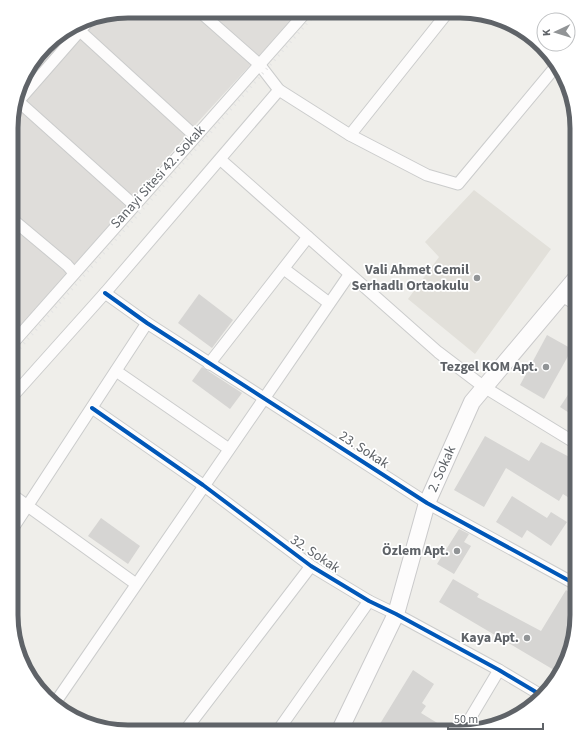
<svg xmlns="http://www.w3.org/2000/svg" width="588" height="743" font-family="'Source Sans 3',sans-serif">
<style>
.industrial{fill:#dfddda}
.education{fill:#e2e0da}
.building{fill:#d6d5d3}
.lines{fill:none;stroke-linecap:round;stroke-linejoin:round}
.street-casing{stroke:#cbcccc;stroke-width:13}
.secondary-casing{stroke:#cacacb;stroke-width:18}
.street{stroke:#fdfcfc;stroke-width:11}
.secondary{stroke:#fdfcfc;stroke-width:16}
.rail{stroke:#e4e4e4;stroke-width:3;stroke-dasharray:1 5;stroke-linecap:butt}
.cycleway-casing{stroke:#fff;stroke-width:6}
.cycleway{stroke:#0057b8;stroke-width:4}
.poi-dot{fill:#919496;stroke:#fff;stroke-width:1.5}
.labels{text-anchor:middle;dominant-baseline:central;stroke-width:3.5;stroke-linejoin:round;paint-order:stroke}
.street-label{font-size:14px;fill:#5f6368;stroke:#fff}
.poi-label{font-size:14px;font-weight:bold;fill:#5f6368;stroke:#fff;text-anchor:end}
.rim{fill:none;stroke:#5f6368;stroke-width:5}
</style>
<rect width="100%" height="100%" fill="#efeeea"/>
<path class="industrial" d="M 128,11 L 299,12 L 197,123 L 12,338 L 12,113 L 27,70 L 51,40 L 90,17 Z"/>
<path class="education" d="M 474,190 L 551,249 L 475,354 L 408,299 L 439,257 L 425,242 Z"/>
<g class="building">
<path d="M 199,294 L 233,320 L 212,348 L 178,323 Z"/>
<path d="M 547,335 L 572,349 L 544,399 L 520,385 Z"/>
<path d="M 202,367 L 242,393 L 230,409 L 192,381 Z"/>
<path d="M 577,381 L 577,418 L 560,407 Z"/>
<path d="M 485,436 L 529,461 L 541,442 L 577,461 L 577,503 L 563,494 L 559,501 L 506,468 L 484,507 L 454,490 Z"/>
<path d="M 512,496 L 547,518 L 551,512 L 567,522 L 551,546 L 527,530 L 522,538 L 496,522 Z"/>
<path d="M 101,518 L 140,546 L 128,564 L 88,536 Z"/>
<path d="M 459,529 L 469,534 L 464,542 L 471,546 L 454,574 L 437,564 Z"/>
<path d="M 453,579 L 479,594 L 477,597 L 541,631 L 566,590 L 577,597 L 577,623 L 559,673 L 439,602 Z"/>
<path d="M 413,670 L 434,684 L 422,703 L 426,706 L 421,713 L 452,732 L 419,732 L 408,726 L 405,732 L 375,732 Z"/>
</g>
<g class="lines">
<g class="street-casing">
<g id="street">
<path d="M 199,11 L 259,64 L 279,90 L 350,135 L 427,175 L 458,184 L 557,65"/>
<path d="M 80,31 L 195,136"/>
<path d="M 18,101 L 134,205"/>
<path d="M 15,105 L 92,17"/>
<path d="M 350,135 L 448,12"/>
<path d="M 221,160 L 438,352 L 484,387 L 577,444"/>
<path d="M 12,219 L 67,265 L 74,273"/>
<path d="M 284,269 L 329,303"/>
<path d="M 105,293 L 147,323 L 427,503 L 577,585"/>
<path d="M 562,296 L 577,305"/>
<path d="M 12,344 L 306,12"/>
<path d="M 209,364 L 308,237"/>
<path d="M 116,371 L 229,449"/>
<path d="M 11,398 L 105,293 L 279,90"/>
<path d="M 92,408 L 203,485 L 311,566 L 369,601 L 396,614 L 499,670 L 541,695"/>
<path d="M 11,494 L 136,584"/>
<path d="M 11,531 L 147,323"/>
<path d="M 55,703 L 349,275"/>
<path d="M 184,732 L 311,566"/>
<path d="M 277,732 L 369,601"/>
<path d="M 462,732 L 499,670"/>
</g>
</g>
<g class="secondary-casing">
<path id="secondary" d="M 339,732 L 396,614 L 427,503 L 472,402 L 577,277"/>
</g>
<use href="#street" class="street"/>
<use href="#secondary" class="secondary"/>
<path class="rail" d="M 12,357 L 317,12"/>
<g class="cycleway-casing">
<g id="cycleway">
<path d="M 105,293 L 147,323 L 427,503 L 577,585"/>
<path d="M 92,408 L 203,485 L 311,566 L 369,601 L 396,614 L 499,670 L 541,695"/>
</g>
</g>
<use href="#cycleway" class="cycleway"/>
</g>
<g class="poi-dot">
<circle cx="477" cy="278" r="4"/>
<circle cx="546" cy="367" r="4"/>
<circle cx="457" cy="551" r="4"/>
<circle cx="527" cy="638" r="4"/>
</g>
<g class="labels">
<g class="street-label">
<text transform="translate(158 177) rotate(-48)">Sanayi Sitesi 42. Sokak</text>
<text transform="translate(364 450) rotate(33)">23. Sokak</text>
<text transform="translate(442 469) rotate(-66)">2. Sokak</text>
<text transform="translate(315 554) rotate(34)">32. Sokak</text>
</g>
<g class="poi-label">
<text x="469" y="270">Vali Ahmet Cemil<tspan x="469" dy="16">Serhadlı Ortaokulu</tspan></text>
<text x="538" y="367">Tezgel KOM Apt.</text>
<text x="449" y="551">Özlem Apt.</text>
<text x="519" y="638">Kaya Apt.</text>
</g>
</g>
<path d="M0 0H588V743H0ZM128 18H460A110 110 0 0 1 570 128V615A110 110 0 0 1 460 725H128A110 110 0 0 1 18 615V128A110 110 0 0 1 128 18Z" fill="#fff" fill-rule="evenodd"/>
<path class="rim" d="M128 18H460A110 110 0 0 1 570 128V615A110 110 0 0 1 460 725H128A110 110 0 0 1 18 615V128A110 110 0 0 1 128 18Z"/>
<g transform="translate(556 32) rotate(266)"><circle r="19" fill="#ffffff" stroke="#bfc1c3"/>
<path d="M0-3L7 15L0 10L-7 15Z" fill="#919496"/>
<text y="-6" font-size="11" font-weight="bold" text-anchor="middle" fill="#5f6368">K</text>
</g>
<path d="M448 723v6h95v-6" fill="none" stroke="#5f6368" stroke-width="2"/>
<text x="454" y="723" font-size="12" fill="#5f6368" stroke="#ffffff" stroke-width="3" paint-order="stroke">50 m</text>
</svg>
